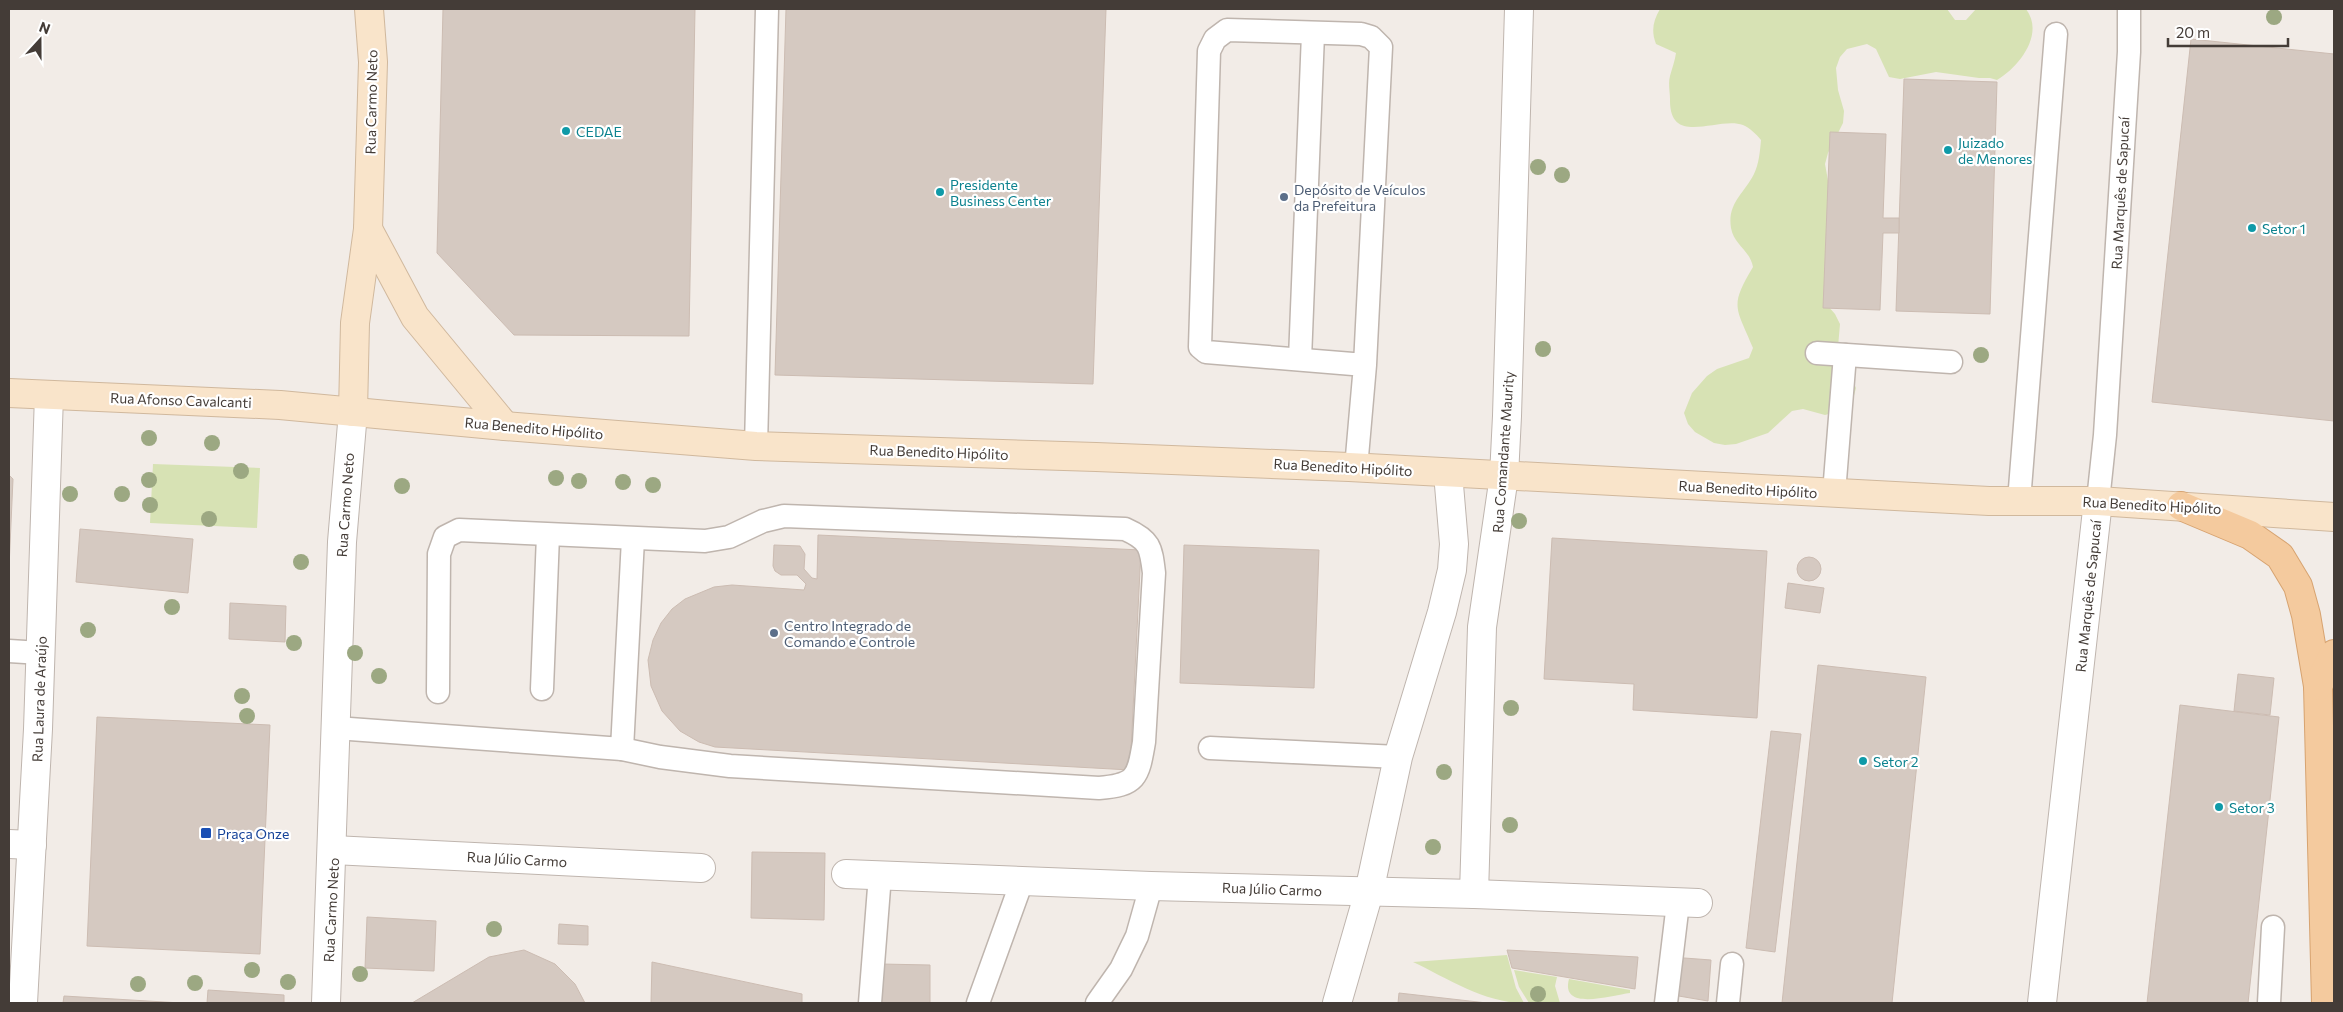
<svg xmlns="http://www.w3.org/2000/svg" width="2343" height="1012" font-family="Commissioner,sans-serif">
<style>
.green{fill:#d7e2b4}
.building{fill:#d5c9c1;stroke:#ccbcb2}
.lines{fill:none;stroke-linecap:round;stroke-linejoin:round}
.lane-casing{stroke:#bfb5ae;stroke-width:25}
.street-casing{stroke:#bfb5ae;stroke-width:30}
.secondary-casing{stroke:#d0b89d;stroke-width:30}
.primary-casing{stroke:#d7a370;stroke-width:30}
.lane{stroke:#fff;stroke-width:22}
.street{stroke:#fff;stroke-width:28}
.secondary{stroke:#f9e4ca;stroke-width:28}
.primary{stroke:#f4ca9e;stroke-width:28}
.tree{fill:#9ca882}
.culture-dot{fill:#0f9aa8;stroke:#fff;stroke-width:2}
.service-dot{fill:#5c6f8a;stroke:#fff;stroke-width:2}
.transit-dot{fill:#1a4fb4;stroke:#fff;stroke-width:2}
.labels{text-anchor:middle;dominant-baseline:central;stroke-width:4.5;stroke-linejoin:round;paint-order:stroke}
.street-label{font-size:14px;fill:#443c37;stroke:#fff}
.culture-label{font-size:14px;fill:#0d838f;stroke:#fff;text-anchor:start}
.service-label{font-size:14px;fill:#4e5e75;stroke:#fff;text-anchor:start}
.transit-label{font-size:14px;fill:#164399;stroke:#fff;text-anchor:start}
</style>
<rect width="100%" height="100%" fill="#f2ece7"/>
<g class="green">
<path d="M 1660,9 L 1947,9 L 1955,20 L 1966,20 L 1976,9 L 2026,9 C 2045,34 2019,67 1997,80 L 1990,78 L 1979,78 L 1936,72 L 1900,79 L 1889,77 L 1876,49 L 1867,44 L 1847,49 L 1840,57 L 1836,68 L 1838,90 L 1844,111 L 1843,123 L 1828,153 L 1825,164 L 1829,186 L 1827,305 L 1835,314 L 1840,324 L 1838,347 L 1856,388 L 1853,399 L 1836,412 L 1825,415 L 1803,409 L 1792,411 L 1768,433 L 1736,444 L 1725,445 L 1714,443 L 1695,432 L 1688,424 L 1684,413 L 1692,393 L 1707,376 L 1717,369 L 1749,358 L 1753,348 C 1736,307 1729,307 1753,267 C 1750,250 1734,245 1731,228 C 1727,203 1744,194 1754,174 C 1759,164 1760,151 1761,140 C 1756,134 1750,128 1743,125 C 1718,116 1669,148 1670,99 C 1670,92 1668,83 1670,76 C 1672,68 1675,61 1676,53 L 1656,44 C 1651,31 1653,21 1660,9 Z"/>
<path d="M 153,464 L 260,468 L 257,528 L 150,523 Z"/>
<path d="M 1507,955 L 1516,988 L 1524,1003 C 1484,1003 1447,978 1413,962 Z"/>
<path d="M 1514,970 L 1557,977 L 1555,986 L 1560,1003 L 1529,1003 L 1519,987 Z"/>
<path d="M 1569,979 L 1630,990 L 1630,993 C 1612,995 1560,1012 1569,979 Z"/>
</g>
<g class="building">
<path d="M 443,9 L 695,9 L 689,336 L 514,335 L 437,253 Z"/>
<path d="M 786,9 L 1106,9 L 1093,384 L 775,375 Z"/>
<path d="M 2191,39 L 2334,54 L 2334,421 L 2152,402 Z"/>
<path d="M 1904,79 L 1997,82 L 1990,314 L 1896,311 Z"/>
<path d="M 1830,132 L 1886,134 L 1883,218 L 1899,218 L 1899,233 L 1883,233 L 1880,310 L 1823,308 Z"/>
<path d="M 9,475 L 13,479 L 9,568 Z"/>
<path d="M 80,529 L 193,539 L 188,593 L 76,582 Z"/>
<path d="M 818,535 L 1141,550 L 1130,770 L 715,747 L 699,742 L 680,731 L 662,711 L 651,686 L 648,660 L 653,640 L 661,623 L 672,609 L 685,599 L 714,587 L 732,585 L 804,590 L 806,584 L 797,575 L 781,575 L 775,571 L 773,566 L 774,545 L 800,546 L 805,554 L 804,569 L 812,578 L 817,579 Z"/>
<path d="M 1552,538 L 1767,551 L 1757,718 L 1633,710 L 1634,684 L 1544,679 Z"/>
<path d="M 1184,545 L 1319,550 L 1314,688 L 1180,683 Z"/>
<circle cx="1809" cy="569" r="12"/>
<path d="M 1788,583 L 1824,588 L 1820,613 L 1785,608 Z"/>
<path d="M 230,603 L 286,606 L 285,642 L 229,639 Z"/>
<path d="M 1818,665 L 1926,677 L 1892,1003 L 1782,1003 Z"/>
<path d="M 2238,674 L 2274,678 L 2270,715 L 2234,711 Z"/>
<path d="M 2180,705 L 2279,717 L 2248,1003 L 2147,1003 Z"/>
<path d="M 97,717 L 270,725 L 260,954 L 87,946 Z"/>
<path d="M 1771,731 L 1801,734 L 1775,952 L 1746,948 Z"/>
<path d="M 752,852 L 825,853 L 824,920 L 751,918 Z"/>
<path d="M 367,917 L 436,921 L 434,971 L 365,968 Z"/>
<path d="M 559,924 L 588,926 L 588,945 L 558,944 Z"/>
<path d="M 524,950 L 555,964 L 575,984 L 585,1003 L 412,1003 L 489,957 Z"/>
<path d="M 1507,950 L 1638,957 L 1635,989 L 1512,968 Z"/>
<path d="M 1671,957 L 1711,960 L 1708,1001 L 1667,994 Z"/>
<path d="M 652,962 L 802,994 L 802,1003 L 651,1003 Z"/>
<path d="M 881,964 L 930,965 L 930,1003 L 881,1003 Z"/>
<path d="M 208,990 L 284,995 L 284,1003 L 207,1003 Z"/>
<path d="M 1399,993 L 1487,1003 L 1398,1003 Z"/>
<path d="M 64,996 L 181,1003 L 63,1003 Z"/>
</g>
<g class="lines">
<g class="lane-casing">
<g id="lane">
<path d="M 1817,353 L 1951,362"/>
<path d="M 1300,359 L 1313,34"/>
<path d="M 756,446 L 767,9"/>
<path d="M 1356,468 L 1365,365 L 1381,47 L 1371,37 L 1361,34 L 1227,30 L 1215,39 L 1209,51 L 1200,347 L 1206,352 L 1365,365"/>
<path d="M 1834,493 L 1845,355"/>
<path d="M 2019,501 L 2056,34"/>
<path d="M 2098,501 L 2105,435 L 2129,52 L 2129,9"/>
<path d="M 9,651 L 41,653"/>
<path d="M 542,689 L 548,535"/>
<path d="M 438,692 L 439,554 L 445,537 L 459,530 L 705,541 L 729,537 L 763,521 L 784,516 L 1125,529 C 1150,540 1151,547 1154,573 L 1144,742 C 1138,778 1136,785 1099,788 L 730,766 L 660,757 L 622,749"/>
<path d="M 336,728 L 622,749 L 633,539"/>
<path d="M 1210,748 L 1398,757"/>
<path d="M 870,1003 L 880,875"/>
<path d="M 978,1003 L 1022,881"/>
<path d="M 1097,1003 L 1121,969 L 1137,936 L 1151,886"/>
<path d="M 1666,1003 L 1678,903"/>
<path d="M 1728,1003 L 1732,964"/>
<path d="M 2269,1003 L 2273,927"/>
</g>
</g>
<g class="street-casing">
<g id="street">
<path d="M 9,844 L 32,845"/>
<path d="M 333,850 L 701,868"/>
<path d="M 846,874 L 1151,886 L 1474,894 L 1698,903"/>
<path d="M 1474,894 L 1482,627 L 1504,476 L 1507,416 L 1519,9"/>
<path d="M 23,1003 L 38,729 L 49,395"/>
<path d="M 326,1003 L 342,542 L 353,412"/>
<path d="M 1337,1003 L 1369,892 L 1398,757 L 1442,612 L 1452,570 L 1454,544 L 1448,473"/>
<path d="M 2042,1003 L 2098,501"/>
</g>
</g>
<g class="secondary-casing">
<g id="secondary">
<path d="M 368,229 L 415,317 L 505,426"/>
<path d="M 9,393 L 280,405 L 505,426 L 756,446 L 1096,457 L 1349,467 L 1989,501 L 2098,501 L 2334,517"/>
<path d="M 353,412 L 355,323 L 368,229 L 373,62 L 369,9"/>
</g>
</g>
<g class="primary-casing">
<g id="primary">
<path d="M 2181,506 L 2250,535 L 2280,556 L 2298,586 L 2306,615 L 2318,686 L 2326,1003"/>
<path d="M 2318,686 L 2334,654"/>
</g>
</g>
<use href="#lane" class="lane"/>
<use href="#street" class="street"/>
<use href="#secondary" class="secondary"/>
<use href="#primary" class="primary"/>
</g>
<g class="tree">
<circle cx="2274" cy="17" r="8"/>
<circle cx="1538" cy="167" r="8"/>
<circle cx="1562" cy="175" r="8"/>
<circle cx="1543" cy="349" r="8"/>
<circle cx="1981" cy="355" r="8"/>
<circle cx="149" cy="438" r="8"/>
<circle cx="212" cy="443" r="8"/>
<circle cx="241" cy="471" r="8"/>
<circle cx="556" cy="478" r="8"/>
<circle cx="149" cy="480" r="8"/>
<circle cx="579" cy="481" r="8"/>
<circle cx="623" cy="482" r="8"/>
<circle cx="653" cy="485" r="8"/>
<circle cx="402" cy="486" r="8"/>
<circle cx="70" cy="494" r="8"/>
<circle cx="122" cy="494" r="8"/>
<circle cx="150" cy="505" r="8"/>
<circle cx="209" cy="519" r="8"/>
<circle cx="1519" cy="521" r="8"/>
<circle cx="301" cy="562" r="8"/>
<circle cx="172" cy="607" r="8"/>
<circle cx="88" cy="630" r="8"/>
<circle cx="294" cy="643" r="8"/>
<circle cx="355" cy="653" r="8"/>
<circle cx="379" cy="676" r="8"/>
<circle cx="242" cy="696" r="8"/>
<circle cx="1511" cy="708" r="8"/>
<circle cx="247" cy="716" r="8"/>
<circle cx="1444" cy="772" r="8"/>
<circle cx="1510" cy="825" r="8"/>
<circle cx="1433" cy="847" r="8"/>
<circle cx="494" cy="929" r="8"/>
<circle cx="252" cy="970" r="8"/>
<circle cx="360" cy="974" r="8"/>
<circle cx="288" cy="982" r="8"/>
<circle cx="195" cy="983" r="8"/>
<circle cx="138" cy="984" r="8"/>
<circle cx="1538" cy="994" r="8"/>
</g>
<g class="culture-dot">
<circle cx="566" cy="131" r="5"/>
<circle cx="1948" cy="150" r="5"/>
<circle cx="940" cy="192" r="5"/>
<circle cx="2252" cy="228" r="5"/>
<circle cx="1863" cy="761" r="5"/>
<circle cx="2219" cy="807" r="5"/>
</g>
<g class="service-dot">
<circle cx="1284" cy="197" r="5"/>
<circle cx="774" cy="633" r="5"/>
</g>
<rect class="transit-dot" x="200" y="827" width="12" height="12" rx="2.5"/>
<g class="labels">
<g class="street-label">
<text transform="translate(371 102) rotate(-89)">Rua Carmo Neto</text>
<text transform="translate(2120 193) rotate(-87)">Rua Marquês de Sapucaí</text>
<text transform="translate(181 400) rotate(2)">Rua Afonso Cavalcanti</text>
<text transform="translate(534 428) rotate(5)">Rua Benedito Hipólito</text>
<text transform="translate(939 452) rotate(2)">Rua Benedito Hipólito</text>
<text transform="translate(1503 452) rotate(-86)">Rua Comandante Maurity</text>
<text transform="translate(1343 467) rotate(3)">Rua Benedito Hipólito</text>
<text transform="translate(1748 489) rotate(3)">Rua Benedito Hipólito</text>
<text transform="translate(345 505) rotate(-86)">Rua Carmo Neto</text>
<text transform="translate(2152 505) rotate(3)">Rua Benedito Hipólito</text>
<text transform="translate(2088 596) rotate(-84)">Rua Marquês de Sapucaí</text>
<text transform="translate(39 699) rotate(-88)">Rua Laura de Araújo</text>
<text transform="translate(517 859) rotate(3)">Rua Júlio Carmo</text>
<text transform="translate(1272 889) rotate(2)">Rua Júlio Carmo</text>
<text transform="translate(331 910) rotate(-87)">Rua Carmo Neto</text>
</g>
<g class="culture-label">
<text x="576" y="131">CEDAE</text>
<text x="1958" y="142">Juizado<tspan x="1958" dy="16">de Menores</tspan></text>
<text x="950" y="184">Presidente<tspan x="950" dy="16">Business Center</tspan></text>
<text x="2262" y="228">Setor 1</text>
<text x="1873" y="761">Setor 2</text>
<text x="2229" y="807">Setor 3</text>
</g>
<g class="service-label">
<text x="1294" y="189">Depósito de Veículos<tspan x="1294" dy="16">da Prefeitura</tspan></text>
<text x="784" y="625">Centro Integrado de<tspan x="784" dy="16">Comando e Controle</tspan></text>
</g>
<g class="transit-label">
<text x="217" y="833">Praça Onze</text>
</g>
</g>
<rect width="2343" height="1012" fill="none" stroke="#443c37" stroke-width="20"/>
<g transform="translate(40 40) rotate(21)" stroke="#ffffff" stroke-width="4" paint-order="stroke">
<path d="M0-4L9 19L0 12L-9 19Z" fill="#443c37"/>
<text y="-8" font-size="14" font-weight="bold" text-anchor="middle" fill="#443c37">N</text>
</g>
<path d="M2168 38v8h120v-8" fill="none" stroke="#443c37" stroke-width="2.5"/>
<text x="2176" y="38" font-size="15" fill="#443c37" stroke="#ffffff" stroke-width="4" paint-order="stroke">20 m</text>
</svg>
